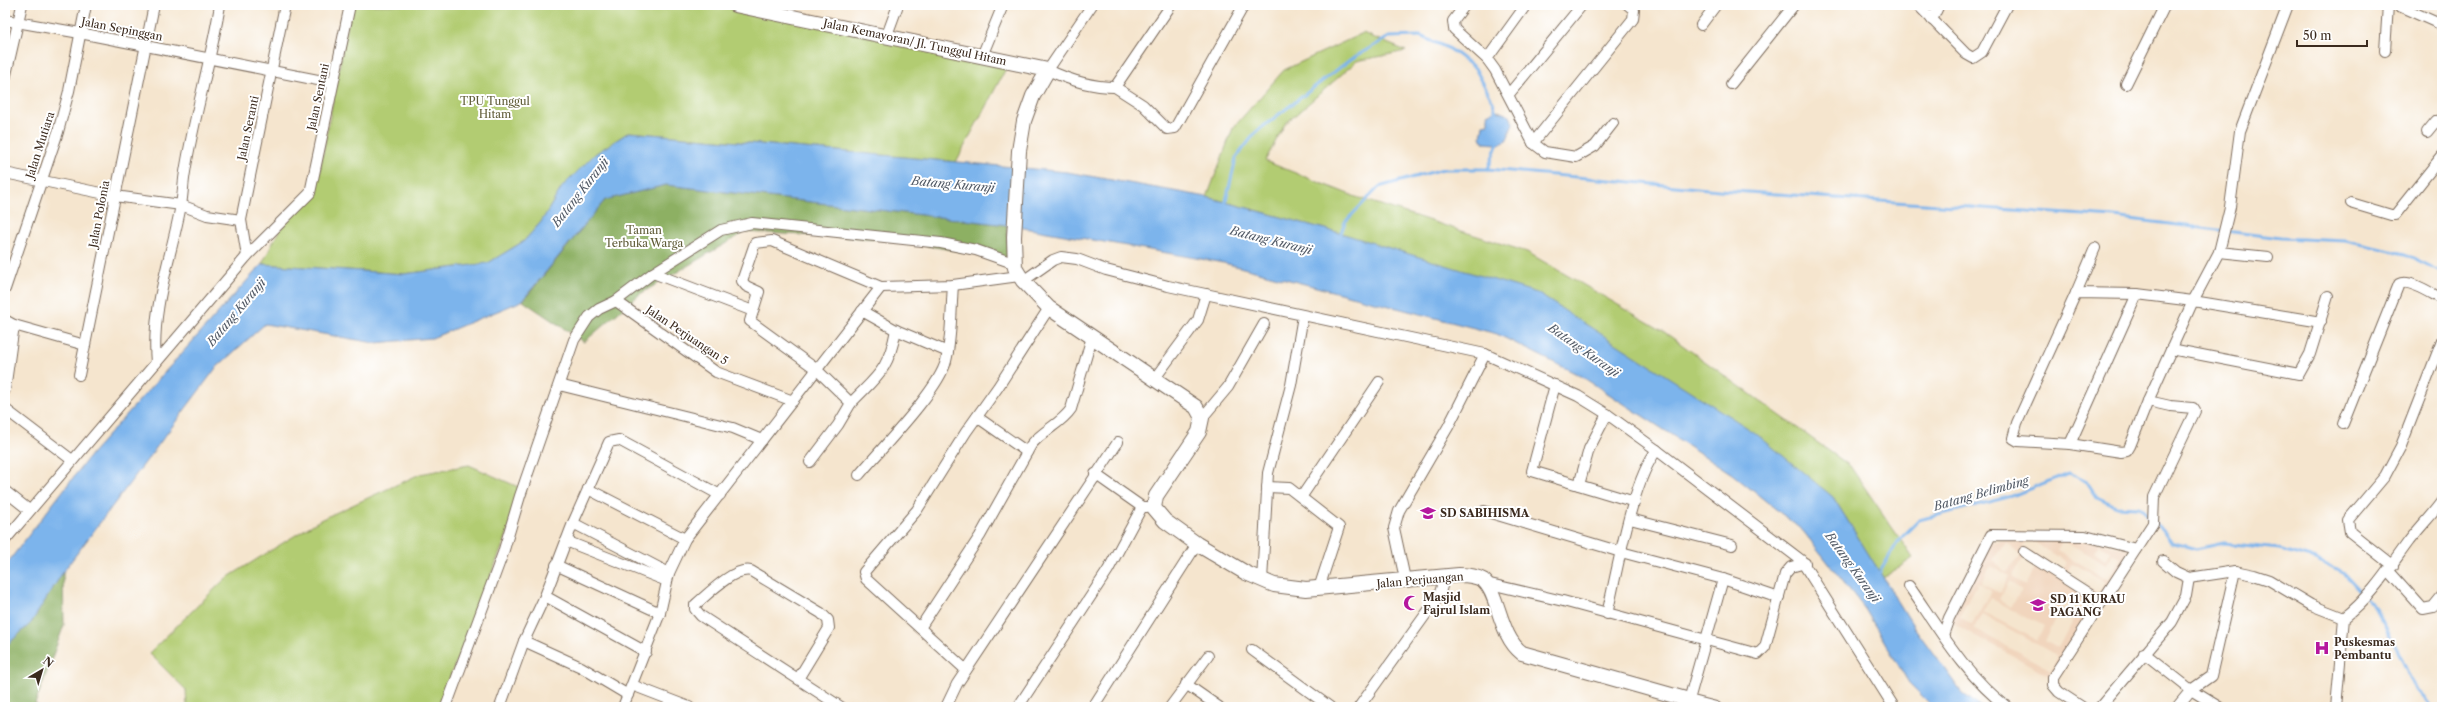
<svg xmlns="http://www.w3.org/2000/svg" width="2447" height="712" font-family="'Libre Caslon Text',serif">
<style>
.built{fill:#f1d5bd;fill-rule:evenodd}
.green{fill:#b2cc72;stroke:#767b48}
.forest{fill:#8db064;stroke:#646d41}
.water{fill:#7cb4ec;stroke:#5c6f85}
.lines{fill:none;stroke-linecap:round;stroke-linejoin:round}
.stream{stroke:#7cb4ec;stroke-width:3}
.street-casing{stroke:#7c6b5c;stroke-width:12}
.secondary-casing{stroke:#7c6b5c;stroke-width:16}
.street{stroke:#fff;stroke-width:10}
.secondary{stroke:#fff;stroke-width:14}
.labels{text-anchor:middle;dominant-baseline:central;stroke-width:4;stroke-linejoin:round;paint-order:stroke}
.street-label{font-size:11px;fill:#3b2a1e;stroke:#fff}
.park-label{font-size:11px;fill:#5f5b37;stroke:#fff}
.poi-label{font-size:11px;font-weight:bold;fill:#3b2a1e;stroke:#fff;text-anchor:start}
.water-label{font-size:12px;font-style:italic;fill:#525a66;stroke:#fff}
</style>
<rect width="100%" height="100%" fill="#fff"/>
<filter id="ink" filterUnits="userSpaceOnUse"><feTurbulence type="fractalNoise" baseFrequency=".025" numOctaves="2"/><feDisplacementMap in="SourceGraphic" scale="8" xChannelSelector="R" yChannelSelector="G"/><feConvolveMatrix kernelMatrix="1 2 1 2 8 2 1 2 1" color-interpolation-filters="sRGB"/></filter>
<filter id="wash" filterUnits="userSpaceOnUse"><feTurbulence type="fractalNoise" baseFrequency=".012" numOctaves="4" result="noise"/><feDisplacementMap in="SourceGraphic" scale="16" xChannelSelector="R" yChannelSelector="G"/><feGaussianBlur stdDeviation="0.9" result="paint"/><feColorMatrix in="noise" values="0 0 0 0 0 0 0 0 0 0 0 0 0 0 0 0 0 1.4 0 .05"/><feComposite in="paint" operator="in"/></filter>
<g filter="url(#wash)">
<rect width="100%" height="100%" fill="#f5e5ce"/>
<path class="built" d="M 2016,537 L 2093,541 L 2129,549 L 2125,560 L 2050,676 L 1951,622 L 1989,543 ZM 2029,539 L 2067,562 L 2061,572 L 2023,548 ZM 2063,540 L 2106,565 L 2113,553 L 2121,558 L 2108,580 L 2057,550 ZM 2006,543 L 2021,556 L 2006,573 L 1992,560 ZM 2099,544 L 2111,552 L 2106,560 L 2094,552 ZM 2025,555 L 2038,563 L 2025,585 L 2012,577 ZM 2073,563 L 2106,582 L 2099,595 L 2066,576 ZM 1990,566 L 2009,576 L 2000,593 L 1981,584 ZM 2009,582 L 2022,590 L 2011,607 L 1999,599 ZM 1978,583 L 1991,591 L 1972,624 L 1959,617 ZM 2069,594 L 2082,602 L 2058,648 L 2044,640 ZM 1990,598 L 2044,626 L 2037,640 L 1983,612 ZM 1982,614 L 2058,656 L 2051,670 L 1974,628 Z"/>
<g class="green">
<path d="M 351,5 L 758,5 L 1009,63 L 956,162 L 629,132 L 595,154 L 562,187 L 541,222 L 524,241 L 488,263 L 404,274 L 262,264 L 280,229 L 316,190 Z"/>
<path d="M 1363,33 L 1406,51 L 1357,61 L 1285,124 L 1265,161 L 1356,197 L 1527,252 L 1663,331 L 1850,466 L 1913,558 L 1883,578 L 1833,497 L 1347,235 L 1207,197 L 1233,128 L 1284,70 Z"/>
<path d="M 469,465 L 525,490 L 438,707 L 187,707 L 186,690 L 149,653 L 225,579 L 320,520 L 420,474 Z"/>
</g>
<g class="forest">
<path d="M 666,185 L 1007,225 L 1007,258 L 882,239 L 745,232 L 640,294 L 584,342 L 523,301 L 605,200 Z"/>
<path d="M 63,572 L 64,625 L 35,704 L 40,707 L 5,707 L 5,647 L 31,623 Z"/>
</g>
<g class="water">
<path d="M 1496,110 L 1510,116 L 1513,123 C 1505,145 1508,145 1484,143 L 1481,137 L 1483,125 L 1488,124 L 1488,114 Z"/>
<path d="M 629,132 L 1067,172 L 1207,197 L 1347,235 L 1537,293 L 1754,432 L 1833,497 L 1914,627 L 1962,693 L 1981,707 L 1933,707 L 1909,683 L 1865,609 L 1803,531 L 1732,474 L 1581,376 L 1497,334 L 1224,263 L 1007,225 L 666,185 L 605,200 L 522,301 L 432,338 L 375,343 L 265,324 L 216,368 L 63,572 L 31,623 L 5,647 L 5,566 L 92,453 L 262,264 L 404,274 L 488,263 L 524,241 L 541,222 L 562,187 L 595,154 Z"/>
</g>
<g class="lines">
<g class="stream">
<path d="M 1488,169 L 1499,140"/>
<path d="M 1225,205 L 1236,158 L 1256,132 L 1351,59 L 1389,37 L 1420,36 L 1450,49 L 1475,68 L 1493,102 L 1496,113"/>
<path d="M 1340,236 L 1345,222 L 1379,187 L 1443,169 L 1488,169 L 1719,190 L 2114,217 L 2281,238 L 2345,241 L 2405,254 L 2442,272"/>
<path d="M 2156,522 L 2171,542 L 2196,549 L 2224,543 L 2279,549 L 2315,559 L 2344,574 L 2377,610 L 2403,661 L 2416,690 L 2431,707"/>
<path d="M 1878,575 L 1899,540 L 1919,520 L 2012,496 L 2069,473 L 2087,482 L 2097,497 L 2116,506 L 2139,507 L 2150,517"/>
</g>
</g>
</g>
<g filter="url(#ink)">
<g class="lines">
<g class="street-casing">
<g id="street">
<path d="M 1092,5 L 1048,70 C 1069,80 1091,87 1115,87 L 1171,5"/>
<path d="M 1465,5 L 1453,21 L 1454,29 L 1487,59 L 1495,70 L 1533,143 L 1545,152 L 1576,157 L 1595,146 L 1613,123"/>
<path d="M 1918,5 L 1966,54 L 1973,58 L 1982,52 L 2007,5"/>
<path d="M 2288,5 L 2240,131 L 2230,207 L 2219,252 L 2193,301 L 2148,401 L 2130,446 L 2127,451 L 2121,452 L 2070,444 L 2018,441 L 2013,438 L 2017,423 L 2076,293 L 2137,294 L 2193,301 L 2321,322"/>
<path d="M 2397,5 L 2442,25"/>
<path d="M 5,20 L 80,33 L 333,83"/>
<path d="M 1932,20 L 1939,5"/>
<path d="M 1701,25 L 1716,5"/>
<path d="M 887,35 L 898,5"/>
<path d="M 2385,51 L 2388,5"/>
<path d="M 982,56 L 1003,5"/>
<path d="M 1487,59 L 1526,5"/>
<path d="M 5,79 L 22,5"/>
<path d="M 1731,84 L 1794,5"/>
<path d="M 2126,84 L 2165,5"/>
<path d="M 1115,87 L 1143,105 L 1167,129 L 1175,128 L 1244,5"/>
<path d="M 1509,94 L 1582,5"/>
<path d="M 2427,132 L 2436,121 L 2442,124"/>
<path d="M 1533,143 L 1633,19 L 1634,10 L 1628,5"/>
<path d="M 5,173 L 115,196 L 181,205 L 207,215 L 241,220"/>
<path d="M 2351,203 L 2391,215 L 2395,215 L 2442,156"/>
<path d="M 2219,252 L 2268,257"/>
<path d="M 247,256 L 241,220 L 285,5"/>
<path d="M 653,273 L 753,311"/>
<path d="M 1023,281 L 1053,260 L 1061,257 L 1077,259 L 1106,270 L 1168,286 L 1485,354 L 1578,396 L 1607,414 L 1654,448 L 1801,560 L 1894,707"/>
<path d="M 5,289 L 58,132 L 69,91 L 86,5"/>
<path d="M 2076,293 L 2095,248"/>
<path d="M 616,301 L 716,372 L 793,401"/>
<path d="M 862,311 L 896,330 L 948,352"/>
<path d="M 5,320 L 14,325 L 85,345 L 154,5"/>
<path d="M 2171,349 L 2299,374 L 2310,354 L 2328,296"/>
<path d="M 156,363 C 151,307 171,259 181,205 C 183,194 183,183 185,172 C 194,116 211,61 220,5"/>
<path d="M 79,375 L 85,345"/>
<path d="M 1155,378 L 1198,320 L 1206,294"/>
<path d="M 559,385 L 733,428 L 762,440"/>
<path d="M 1555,385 L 1532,471 L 1635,502"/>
<path d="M 5,390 L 14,325"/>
<path d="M 851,403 C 879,374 888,371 896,330"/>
<path d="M 5,409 L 72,460"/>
<path d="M 977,417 L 1027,452"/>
<path d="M 1202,418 L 1228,387 L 1264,324"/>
<path d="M 2343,424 L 2399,284 C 2409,278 2432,294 2442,299"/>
<path d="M 2070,444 L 2137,294"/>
<path d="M 810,462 L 838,425 L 851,403 L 816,369 L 750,321 L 759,292 L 746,286 L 742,281 L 755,243 L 772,241 L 881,287 L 953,285 L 1019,276"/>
<path d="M 1095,474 L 1142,507 L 1147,507"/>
<path d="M 859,475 C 880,450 939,390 946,361 C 952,337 951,309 953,285"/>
<path d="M 1579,485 L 1589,449 L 1607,414"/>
<path d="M 1267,487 L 1289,488 L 1339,527 L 1319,588"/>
<path d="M 588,489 L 685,539"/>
<path d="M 5,491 L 29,510"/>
<path d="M 1302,496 L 1379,382"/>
<path d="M 1484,511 L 1621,552 L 1723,579 L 1779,598"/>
<path d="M 1630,519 L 1732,545"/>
<path d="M 573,523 L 669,573"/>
<path d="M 5,540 L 247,256 L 310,193 L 350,5"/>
<path d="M 566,541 L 667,581"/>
<path d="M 2024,552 L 2100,601"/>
<path d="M 556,565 L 660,613"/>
<path d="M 2393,566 L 2350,532 L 2348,520 L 2385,476 L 2401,446 L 2442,341"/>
<path d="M 2389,571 L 2423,609 L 2433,607 L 2442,596"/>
<path d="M 2189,578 L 2235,571 L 2254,575 L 2269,580 L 2311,605 L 2344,618"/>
<path d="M 1405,579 L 1394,528 L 1399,511 L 1448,427 L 1485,354"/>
<path d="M 1262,581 L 1268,473 L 1291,385 L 1303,316"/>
<path d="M 1486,583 L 1563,601 L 1758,654 L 1765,647 L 1785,574 L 1791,567 L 1805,563"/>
<path d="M 1909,586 C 1939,629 1965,675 2007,707"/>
<path d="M 545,596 L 646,652"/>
<path d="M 1607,614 C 1617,573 1632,480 1657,450"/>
<path d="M 920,628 L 980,536 L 1031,445 C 1043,430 1061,424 1071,409 L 1092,337"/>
<path d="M 1943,635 L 1949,618 L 1991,535 L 2085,536 L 2136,549"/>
<path d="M 524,641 L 581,667 L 628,695"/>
<path d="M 1252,650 L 1330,707"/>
<path d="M 2144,653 L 2191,690 L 2177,707"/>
<path d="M 966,670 L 866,579 L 864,572 L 917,510 L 966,432 L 998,387 L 1049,308"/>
<path d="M 798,679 L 829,628 L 828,620 L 821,613 L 751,571 C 734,567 708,594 695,605 L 695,609 L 701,616 L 841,707"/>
<path d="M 1186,684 L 1219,707"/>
<path d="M 632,685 L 689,707"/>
<path d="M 446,707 L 503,553 L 520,496 L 574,340 L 589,317 L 599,309 L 616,301 L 653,273 L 721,230 L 752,223 L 941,243 L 976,250 L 1013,263"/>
<path d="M 500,707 L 524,641 L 545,596 L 573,523 L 609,442 L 619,440 L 720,495"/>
<path d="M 623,707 L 660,613 L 669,573 L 685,539 L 881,287"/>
<path d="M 946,707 L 957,684 L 1118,442"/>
<path d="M 1018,707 L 1108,570 L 1142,507"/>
<path d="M 1093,707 L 1197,544"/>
<path d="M 1170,707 L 1208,656"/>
<path d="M 1359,707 L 1439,596 L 1442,586 L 1440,577"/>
<path d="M 1716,707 L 1689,700 L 1723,579"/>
<path d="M 2082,707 L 2059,692 L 2053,685 L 2053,677 L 2153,523 L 2154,497 L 2195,411 L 2193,408 L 2170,406 L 2148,401"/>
<path d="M 2100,707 L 2172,622 L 2186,596 L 2189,578 L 2176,572 L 2163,561"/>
<path d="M 2219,707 L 2191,690 L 2211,676 L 2235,571"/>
<path d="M 2336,707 L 2344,618 C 2371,597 2389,568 2409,541 C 2420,527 2432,515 2442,501"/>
</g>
</g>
<g class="secondary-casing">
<path id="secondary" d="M 735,5 L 1048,70 L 1033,96 L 1024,121 L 1019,151 L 1014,237 L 1015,268 L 1023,281 L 1049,308 L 1196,407 L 1202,418 L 1199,432 L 1156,496 L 1154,508 L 1165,521 L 1197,544 L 1246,573 L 1274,585 L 1306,589 L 1459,575 C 1466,575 1476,576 1483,580 C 1499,593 1499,636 1522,653 L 1689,700 L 1693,707"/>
</g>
<use href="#street" class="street"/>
<use href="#secondary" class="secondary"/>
</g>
</g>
<defs>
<g id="school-bare" transform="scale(1.2)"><path d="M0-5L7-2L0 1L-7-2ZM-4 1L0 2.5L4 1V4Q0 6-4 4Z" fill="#b5179e" stroke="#fff" stroke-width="2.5" paint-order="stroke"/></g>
<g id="mosque-bare" transform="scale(1.2)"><path d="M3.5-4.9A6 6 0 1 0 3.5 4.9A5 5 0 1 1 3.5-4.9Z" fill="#b5179e" stroke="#fff" stroke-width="2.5" paint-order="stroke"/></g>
<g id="hospital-bare" transform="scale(1.2)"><path d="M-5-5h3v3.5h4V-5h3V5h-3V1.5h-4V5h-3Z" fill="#b5179e" stroke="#fff" stroke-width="2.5" paint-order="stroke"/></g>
</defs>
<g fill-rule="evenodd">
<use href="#school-bare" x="1428" y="513"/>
<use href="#mosque-bare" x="1411" y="603"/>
<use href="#school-bare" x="2038" y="605"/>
<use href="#hospital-bare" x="2322" y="648"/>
</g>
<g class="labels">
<g class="street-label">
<text transform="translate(122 29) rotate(11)">Jalan Sepinggan</text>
<text transform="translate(915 42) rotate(12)">Jalan Kemayoran/ Jl. Tunggul Hitam</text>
<text transform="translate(318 97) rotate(-78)">Jalan Sentani</text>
<text transform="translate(248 128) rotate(-78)">Jalan Seranti</text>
<text transform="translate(40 145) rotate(-72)">Jalan Mutiara</text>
<text transform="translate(99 214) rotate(-79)">Jalan Polonia</text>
<text transform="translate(687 335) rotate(34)">Jalan Perjuangan 5</text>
<text transform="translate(1420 580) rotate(-5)">Jalan Perjuangan</text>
</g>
<g class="park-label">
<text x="495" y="101">TPU Tunggul<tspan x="495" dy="13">Hitam</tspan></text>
<text x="644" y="230">Taman<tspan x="644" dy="13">Terbuka Warga</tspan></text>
</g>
<g class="poi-label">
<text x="1440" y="513">SD SABIHISMA</text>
<text x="1423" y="597">Masjid<tspan x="1423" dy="13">Fajrul Islam</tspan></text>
<text x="2050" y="599">SD 11 KURAU<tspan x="2050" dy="13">PAGANG</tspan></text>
<text x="2334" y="642">Puskesmas<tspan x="2334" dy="13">Pembantu</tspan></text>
</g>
<g class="water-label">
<text transform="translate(953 184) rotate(5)">Batang Kuranji</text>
<text transform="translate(580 192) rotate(-52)">Batang Kuranji</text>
<text transform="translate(1271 240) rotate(14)">Batang Kuranji</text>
<text transform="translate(236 312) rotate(-50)">Batang Kuranji</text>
<text transform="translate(1584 350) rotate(35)">Batang Kuranji</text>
<text transform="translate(1981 493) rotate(-16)">Batang Belimbing</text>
<text transform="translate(1853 567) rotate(54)">Batang Kuranji</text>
</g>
</g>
<rect width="2447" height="712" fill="none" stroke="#fff" stroke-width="20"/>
<g transform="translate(42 670) rotate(38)" stroke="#ffffff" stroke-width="3" paint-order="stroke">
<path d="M0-3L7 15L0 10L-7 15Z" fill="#3b2a1e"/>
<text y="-6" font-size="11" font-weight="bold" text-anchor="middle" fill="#3b2a1e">N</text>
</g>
<path d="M2297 40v6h70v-6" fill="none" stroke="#3b2a1e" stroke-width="2"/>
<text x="2303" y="40" font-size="12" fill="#3b2a1e" stroke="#ffffff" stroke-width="3" paint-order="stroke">50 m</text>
</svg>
